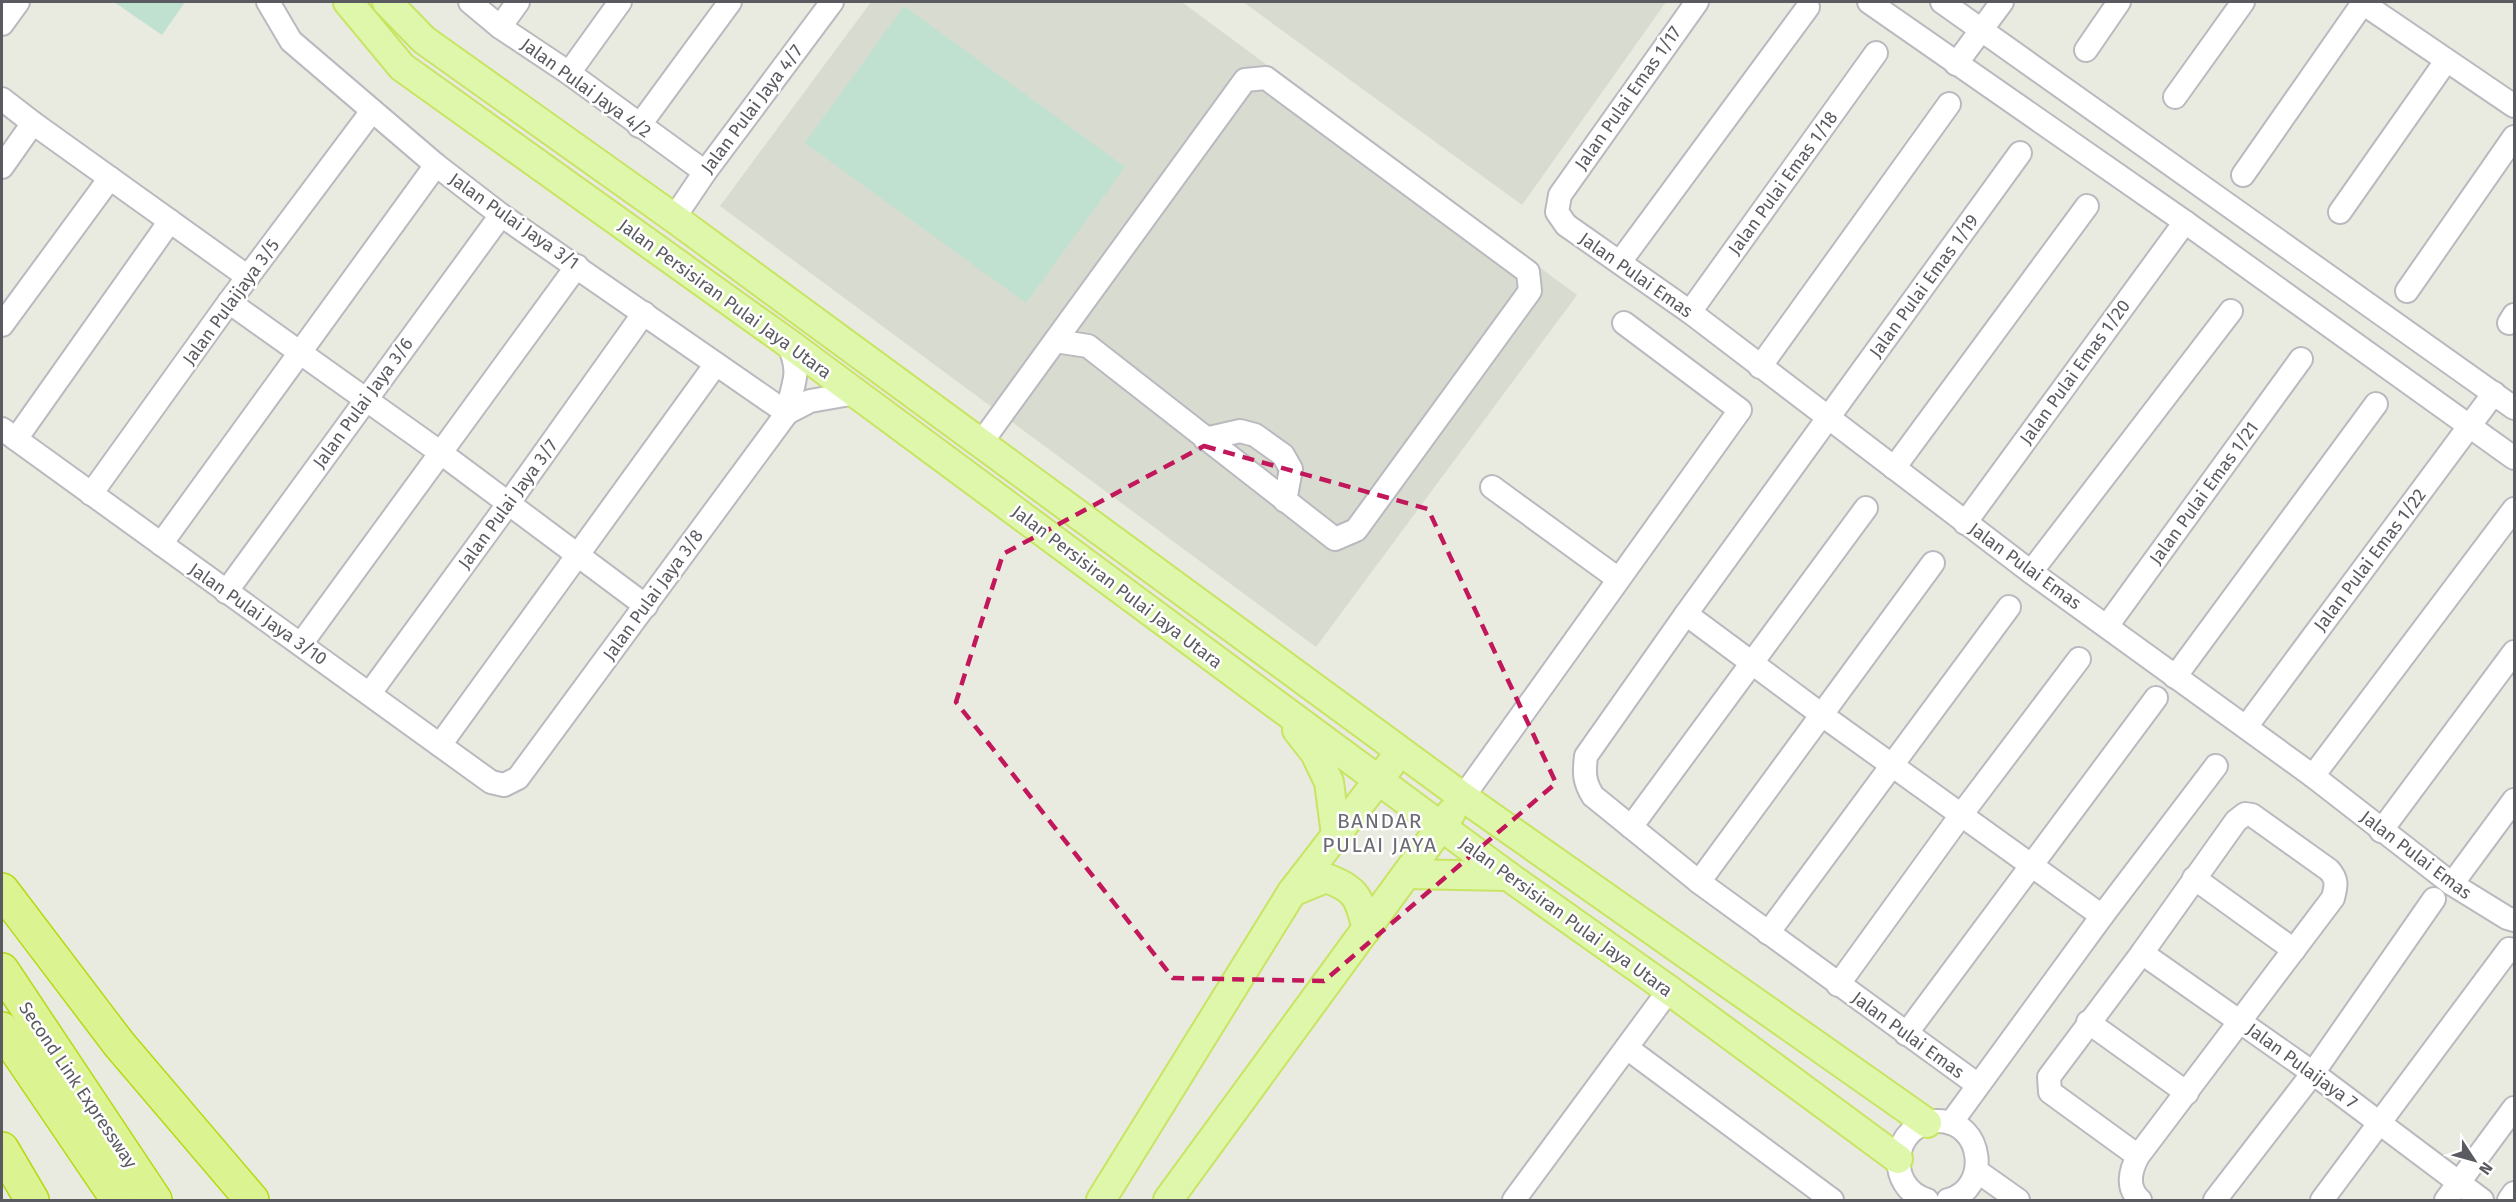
<svg xmlns="http://www.w3.org/2000/svg" width="2516" height="1202" font-family="'Fira Sans',sans-serif">
<style>
.education{fill:#d8dbd0}
.green{fill:#c0e1d0}
.lines{fill:none;stroke-linecap:round;stroke-linejoin:round}
.minor-casing{stroke:#bab9bf;stroke-width:26}
.major-casing{stroke:#c8e462;stroke-width:32}
.highway-casing{stroke:#b6d914;stroke-width:36}
.minor{stroke:#fff;stroke-width:22}
.major{stroke:#def7ab;stroke-width:28}
.highway{stroke:#dcf391;stroke-width:33}
.marked{fill:none;stroke:#c2185b;stroke-width:4.5;stroke-dasharray:12 8;stroke-linejoin:round}
.labels{text-anchor:middle;dominant-baseline:central;stroke-width:5;stroke-linejoin:round;paint-order:stroke}
.street-label{font-size:18px;fill:#5a5a61;stroke:#fff}
.quarter-label{font-size:21px;letter-spacing:1.5px;fill:#6b6b73;stroke:#fff}
</style>
<rect width="100%" height="100%" fill="#e9ebe1"/>
<g class="education">
<path d="M 871,2 L 1182,2 L 1577,295 L 1316,647 L 720,206 Z"/>
<path d="M 1243,2 L 1666,2 L 1522,205 Z"/>
</g>
<g class="green">
<path d="M 114,2 L 185,2 L 162,35 Z"/>
<path d="M 904,6 L 1125,167 L 1026,303 L 805,143 Z"/>
</g>
<g class="lines">
<g class="minor-casing">
<g id="minor">
<path d="M 268,2 L 291,41 L 436,165 L 501,215 L 787,413"/>
<path d="M 470,2 L 500,27 L 569,73 L 705,172"/>
<path d="M 1697,2 L 1560,195 L 1557,212 L 1566,225 L 1690,312 L 2031,572 L 2313,776 L 2452,884 L 2507,918 L 2514,920"/>
<path d="M 1869,2 L 2185,222 L 2514,458"/>
<path d="M 1942,2 L 2514,408"/>
<path d="M 2361,2 L 2514,106"/>
<path d="M 2,24 L 18,2"/>
<path d="M 500,27 L 518,2"/>
<path d="M 2086,50 L 2119,2"/>
<path d="M 1956,64 L 2002,2"/>
<path d="M 569,73 L 620,2"/>
<path d="M 2175,97 L 2243,2"/>
<path d="M 2,99 L 33,123 L 248,277"/>
<path d="M 639,126 L 730,2"/>
<path d="M 2,167 L 33,123"/>
<path d="M 2243,175 L 2363,3"/>
<path d="M 2340,212 L 2446,61"/>
<path d="M 674,218 L 705,172 L 832,2"/>
<path d="M 1620,262 L 1808,7"/>
<path d="M 2407,291 L 2514,137"/>
<path d="M 229,302 L 441,453 L 646,606"/>
<path d="M 1690,312 L 1876,53"/>
<path d="M 2509,323 L 2514,315"/>
<path d="M 2,325 L 110,178"/>
<path d="M 1760,367 L 1949,104"/>
<path d="M 787,413 L 810,401 L 856,393"/>
<path d="M 2,429 L 491,782 L 504,785 L 518,778 L 787,413 C 793,380 802,376 788,343"/>
<path d="M 16,439 L 170,221"/>
<path d="M 1205,439 L 1240,431 L 1255,435 L 1283,455 L 1291,469 L 1285,501"/>
<path d="M 981,443 L 1055,341 L 1088,346 L 1335,539 L 1356,530 L 1530,291 L 1528,272 L 1266,78 L 1245,80 L 1055,341"/>
<path d="M 1894,468 L 2087,206"/>
<path d="M 1492,487 L 1617,578"/>
<path d="M 91,494 L 229,302 L 372,111"/>
<path d="M 1965,523 L 2185,222"/>
<path d="M 161,544 L 436,165"/>
<path d="M 2031,572 L 2231,311"/>
<path d="M 226,592 L 501,215"/>
<path d="M 1686,614 L 1822,715 L 2102,916"/>
<path d="M 2107,626 L 2301,359"/>
<path d="M 301,644 L 577,266"/>
<path d="M 2175,677 L 2376,404"/>
<path d="M 370,693 L 508,504 L 644,313"/>
<path d="M 2246,727 L 2494,393"/>
<path d="M 440,745 L 716,364"/>
<path d="M 2313,776 L 2514,509"/>
<path d="M 1463,797 L 1740,410 L 1624,323"/>
<path d="M 1631,827 L 1866,508"/>
<path d="M 2381,831 L 2514,652"/>
<path d="M 2194,878 L 2294,950"/>
<path d="M 1699,882 L 1933,563"/>
<path d="M 2452,884 L 2514,800"/>
<path d="M 1768,933 L 2009,607"/>
<path d="M 2142,953 L 2313,1073 L 2482,1200"/>
<path d="M 1838,985 L 1961,815 L 2079,659"/>
<path d="M 2088,1022 L 2187,1093"/>
<path d="M 1906,1034 L 2156,698"/>
<path d="M 1627,1048 L 1832,1200"/>
<path d="M 1978,1085 L 1699,882 L 1593,796 C 1584,782 1584,773 1586,756 L 1686,614 L 2020,153"/>
<path d="M 1951,1123 L 2102,916 L 2216,766"/>
<path d="M 2138,1156 L 2050,1092 L 2049,1077 L 2142,953 L 2236,821 L 2245,814 L 2252,815 L 2329,870 C 2338,880 2336,886 2333,898 L 2138,1156 C 2130,1171 2126,1188 2140,1200"/>
<path d="M 1977,1171 L 2018,1200"/>
<path d="M 1514,1200 L 1669,990"/>
<path d="M 1927,1200 C 1884,1187 1892,1122 1938,1121 C 1984,1121 1991,1189 1948,1200"/>
<path d="M 2215,1200 L 2313,1073 L 2434,899"/>
<path d="M 2322,1200 L 2509,949"/>
<path d="M 2446,1200 L 2514,1108"/>
<path d="M 2509,1200 L 2514,1193"/>
</g>
</g>
<g class="major-casing">
<g id="major">
<path d="M 348,2 L 402,67 L 788,343 L 1508,876 L 1669,990 L 1898,1159"/>
<path d="M 387,2 L 424,40 L 674,218 L 1463,797 L 1927,1123"/>
<path d="M 1297,730 L 1315,753 L 1329,782 L 1336,835"/>
<path d="M 1407,874 L 1508,876"/>
<path d="M 1292,892 L 1326,878 C 1357,889 1359,898 1367,929"/>
<path d="M 1101,1200 L 1292,892 L 1390,765"/>
<path d="M 1168,1200 L 1451,813"/>
</g>
</g>
<g class="highway-casing">
<g id="highway">
<path d="M 2,890 L 119,1044 L 252,1200"/>
<path d="M 2,970 L 155,1200"/>
<path d="M 2,1029 L 118,1200"/>
<path d="M 2,1149 L 32,1200"/>
</g>
</g>
<use href="#minor" class="minor"/>
<use href="#major" class="major"/>
<use href="#highway" class="highway"/>
</g>
<path class="marked" d="M 1204,446 L 1428,509 L 1556,783 L 1324,981 L 1173,978 L 956,702 L 1003,554 Z"/>
<g class="labels">
<g class="street-label">
<text transform="translate(586 88) rotate(36)">Jalan Pulai Jaya 4/2</text>
<text transform="translate(1628 98) rotate(-55)">Jalan Pulai Emas 1/17</text>
<text transform="translate(752 109) rotate(-53)">Jalan Pulai Jaya 4/7</text>
<text transform="translate(1783 183) rotate(-54)">Jalan Pulai Emas 1/18</text>
<text transform="translate(514 221) rotate(35)">Jalan Pulai Jaya 3/1</text>
<text transform="translate(1636 275) rotate(35)">Jalan Pulai Emas</text>
<text transform="translate(1924 286) rotate(-54)">Jalan Pulai Emas 1/19</text>
<text transform="translate(725 299) rotate(36)">Jalan Persisiran Pulai Jaya Utara</text>
<text transform="translate(231 302) rotate(-54)">Jalan Pulaijaya 3/5</text>
<text transform="translate(2075 372) rotate(-54)">Jalan Pulai Emas 1/20</text>
<text transform="translate(363 403) rotate(-54)">Jalan Pulai Jaya 3/6</text>
<text transform="translate(2204 493) rotate(-54)">Jalan Pulai Emas 1/21</text>
<text transform="translate(508 504) rotate(-54)">Jalan Pulai Jaya 3/7</text>
<text transform="translate(2370 560) rotate(-53)">Jalan Pulai Emas 1/22</text>
<text transform="translate(2025 566) rotate(36)">Jalan Pulai Emas</text>
<text transform="translate(1117 587) rotate(37)">Jalan Persisiran Pulai Jaya Utara</text>
<text transform="translate(653 595) rotate(-54)">Jalan Pulai Jaya 3/8</text>
<text transform="translate(258 614) rotate(35)">Jalan Pulai Jaya 3/10</text>
<text transform="translate(2416 855) rotate(37)">Jalan Pulai Emas</text>
<text transform="translate(1566 917) rotate(36)">Jalan Persisiran Pulai Jaya Utara</text>
<text transform="translate(1908 1035) rotate(36)">Jalan Pulai Emas</text>
<text transform="translate(2302 1066) rotate(36)">Jalan Pulaijaya 7</text>
<text transform="translate(78 1085) rotate(56)">Second Link Expressway</text>
</g>
<g class="quarter-label">
<text x="1380" y="821">BANDAR<tspan x="1380" dy="24">PULAI JAYA</tspan></text>
</g>
</g>
<rect width="2516" height="1202" fill="none" stroke="#5a5a61" stroke-width="6"/>
<g transform="translate(2474 1160) rotate(126)" stroke="#ffffff" stroke-width="4.5" paint-order="stroke">
<path d="M0-4.5L10 22L0 15L-10 22Z" fill="#5a5a61"/>
<text y="-9" font-size="16" font-weight="bold" text-anchor="middle" fill="#5a5a61">N</text>
</g>
</svg>
